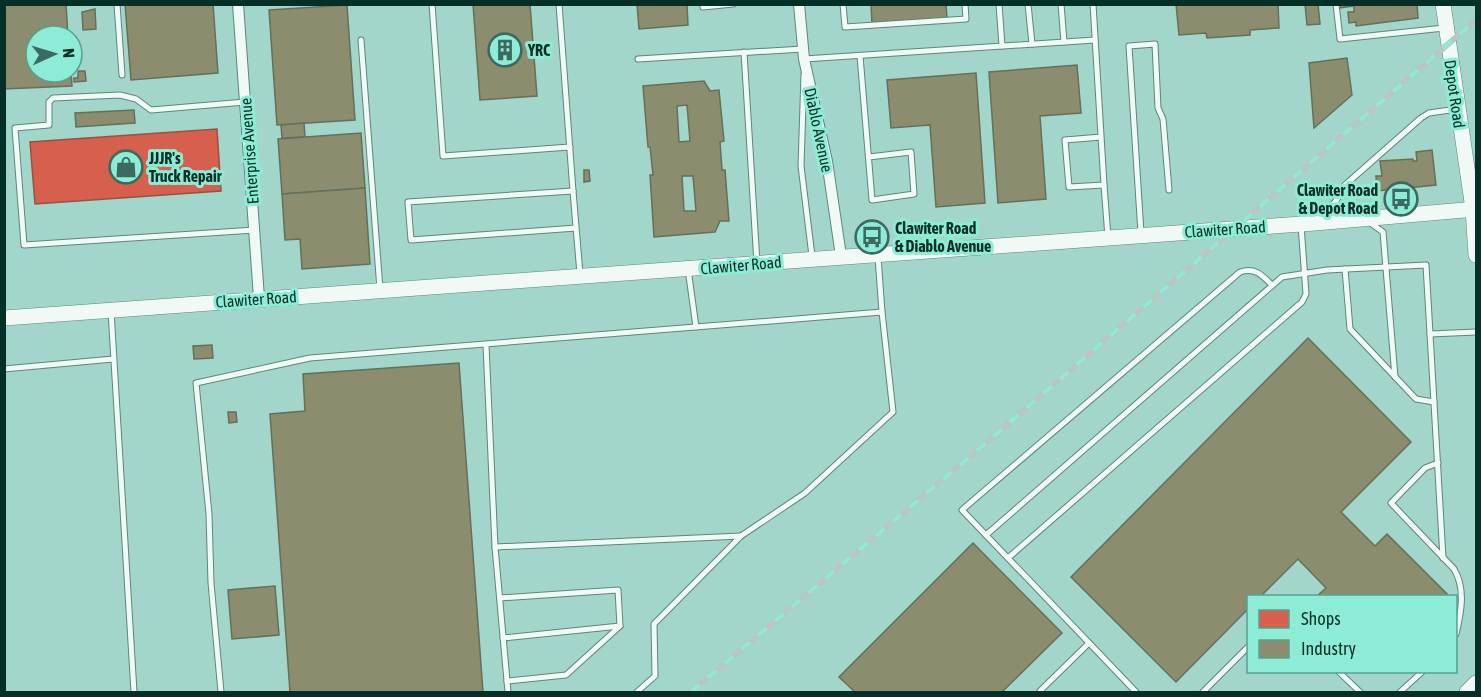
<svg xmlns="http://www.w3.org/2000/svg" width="1481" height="697" font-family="'Asap Condensed',sans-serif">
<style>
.shops{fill:#d6604d;stroke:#975242;stroke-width:1.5}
.industry{fill:#8c8c6e;stroke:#647059;stroke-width:1.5;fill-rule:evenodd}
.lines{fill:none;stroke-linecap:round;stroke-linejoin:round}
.lane-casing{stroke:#5e857c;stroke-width:7}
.street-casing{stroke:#5e857c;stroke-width:12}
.secondary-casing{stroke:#5e857c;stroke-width:16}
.lane{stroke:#f1f9f7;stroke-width:5}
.street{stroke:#f1f9f7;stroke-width:10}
.secondary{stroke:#f1f9f7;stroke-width:15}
.rail-casing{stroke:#b7c8c3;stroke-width:6}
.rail{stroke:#8decd5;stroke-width:4;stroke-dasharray:11;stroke-linecap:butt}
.labels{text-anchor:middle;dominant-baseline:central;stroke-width:6;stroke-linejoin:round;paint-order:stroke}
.poi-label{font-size:16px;font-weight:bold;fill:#053028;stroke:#8decd5;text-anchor:start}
.street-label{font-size:16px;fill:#053028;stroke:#8decd5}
</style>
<rect width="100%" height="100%" fill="#a3d6ca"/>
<path class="shops" d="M 217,129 L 221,191 L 35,204 L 30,142 Z"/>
<g class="industry">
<path d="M 4,4 L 66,4 L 68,36 L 36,36 L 36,72 L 71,72 L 72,86 L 4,89 Z"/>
<path d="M 125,4 L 213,4 L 218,73 L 131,80 Z"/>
<path d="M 473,4 L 530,4 L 537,96 L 480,100 Z"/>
<path d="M 637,4 L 687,4 L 688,25 L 639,29 Z"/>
<path d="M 871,4 L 946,4 L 947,18 L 872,24 Z"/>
<path d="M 1176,4 L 1278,4 L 1279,28 L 1250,30 L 1250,35 L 1207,38 L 1206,33 L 1179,35 Z"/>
<path d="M 1305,4 L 1318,4 L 1320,24 L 1307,25 Z"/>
<path d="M 1340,4 L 1417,4 L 1418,18 L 1356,26 L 1356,22 L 1349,23 L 1348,12 L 1354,12 L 1354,6 L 1340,8 Z"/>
<path d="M 347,5 L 355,120 L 277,125 L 269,10 Z"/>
<path d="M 95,9 L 96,29 L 83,30 L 82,12 Z"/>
<path d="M 1347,58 L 1352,95 L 1314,128 L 1309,63 Z"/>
<path d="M 1077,65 L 1081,113 L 1040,116 L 1046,199 L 998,203 L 989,72 Z"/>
<path d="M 78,71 L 85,71 L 86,81 L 74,82 L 74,78 L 78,78 Z"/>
<path d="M 976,73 L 985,203 L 936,207 L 930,125 L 891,128 L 887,80 Z"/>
<path d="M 704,81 L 710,91 L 719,90 L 724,141 L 720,142 L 722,170 L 725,170 L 729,221 L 720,221 L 715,232 L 654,237 L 650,175 L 653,175 L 650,147 L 648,147 L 643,86 ZM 687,105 L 690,141 L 679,142 L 677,106 ZM 682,176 L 693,176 L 696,211 L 684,211 Z"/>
<path d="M 134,110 L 135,123 L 76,127 L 75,113 Z"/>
<path d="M 304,123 L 305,137 L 282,138 L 281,125 Z"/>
<path d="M 361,133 L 365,188 L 282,194 L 278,139 Z"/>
<path d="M 1432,150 L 1436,185 L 1377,191 L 1376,176 L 1382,176 L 1380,161 L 1413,159 L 1413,161 L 1417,161 L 1416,152 Z"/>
<path d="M 584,170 L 589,170 L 590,181 L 584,182 Z"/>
<path d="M 365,188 L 370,264 L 302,269 L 300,239 L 285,240 L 282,194 Z"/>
<path d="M 1308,338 L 1411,442 L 1341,512 L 1375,546 L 1387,534 L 1447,594 L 1444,596 L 1317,596 L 1326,588 L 1298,559 L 1261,596 L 1248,596 L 1248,609 L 1176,682 L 1071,577 Z"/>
<path d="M 212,345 L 213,358 L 194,359 L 193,346 Z"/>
<path d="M 459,363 L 483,692 L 290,692 L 270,414 L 305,411 L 303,374 Z"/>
<path d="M 228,412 L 236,412 L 237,422 L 229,423 Z"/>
<path d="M 973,543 L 1062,633 L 1002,692 L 855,692 L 839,677 Z"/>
<path d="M 275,586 L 279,635 L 232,639 L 228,590 Z"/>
</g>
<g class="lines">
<g class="lane-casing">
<g id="lane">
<path d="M 117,4 L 122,75"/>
<path d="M 432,4 L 443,156 L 570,147"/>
<path d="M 559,4 L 573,191"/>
<path d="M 703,4 L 703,7 L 733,4"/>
<path d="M 843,4 L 845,27 L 966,19 L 965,4"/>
<path d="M 999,4 L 1002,46"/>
<path d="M 1028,4 L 1032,44"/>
<path d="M 1061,4 L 1064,42"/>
<path d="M 1093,4 L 1104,185 L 1069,187 L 1065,140 L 1101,137"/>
<path d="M 1336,4 L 1340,39 L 1444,28"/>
<path d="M 361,40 L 380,289"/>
<path d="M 744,52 L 757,263"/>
<path d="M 860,56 L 872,200 L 914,194 L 911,152 L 869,157"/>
<path d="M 638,59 L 803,49"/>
<path d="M 804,59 L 1095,40"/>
<path d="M 804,74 L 801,166 L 812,256"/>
<path d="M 245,102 L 151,110 L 136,99 L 120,95 L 53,98 L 49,102 L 49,125 L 15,128 L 24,245 L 255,230"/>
<path d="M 1104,185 L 1108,237"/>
<path d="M 1318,219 L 1336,201 L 1345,185 L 1421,118 L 1429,113 L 1457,109"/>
<path d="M 1369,222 L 1383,232 L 1395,377"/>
<path d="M 576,228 L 411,240 L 408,202 L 573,191 L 580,274"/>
<path d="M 1141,233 L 1129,46 L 1155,44 L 1158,108 L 1163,119 L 1169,190"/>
<path d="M 688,269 L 696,327"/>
<path d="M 1345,269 L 1350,329 L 1416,399 L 1434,402"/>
<path d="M 111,311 L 134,692"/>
<path d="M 1430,334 L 1476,332"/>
<path d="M 486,345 L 495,547 L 508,692"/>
<path d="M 4,369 L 113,359"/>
<path d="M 1438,463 L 1425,468 L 1391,503 L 1454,569 C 1466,589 1461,613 1456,634"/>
<path d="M 986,535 L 1282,277 L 1327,270 L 1426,265 L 1443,558"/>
<path d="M 495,547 L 741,536"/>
<path d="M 1008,558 L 1302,302 L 1306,294 L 1301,225"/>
<path d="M 500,598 L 618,590 L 620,626 L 566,675 L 507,681"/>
<path d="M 503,638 L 620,626"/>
<path d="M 1339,672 L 1360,692"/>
<path d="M 1040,691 L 1089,643"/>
<path d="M 221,692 L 211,583 L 209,514 L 196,383 L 310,358 L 882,312"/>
<path d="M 637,692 L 655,676 L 654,624 L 741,536 L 805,493 L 893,412 L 882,312 L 878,257"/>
<path d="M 1136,692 L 962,510 L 1240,272 C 1255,267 1262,275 1272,285"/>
<path d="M 1203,692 L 1248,647"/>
<path d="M 1400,692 L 1422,672"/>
</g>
</g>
<g class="street-casing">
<g id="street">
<path d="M 238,4 L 259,298"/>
<path d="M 799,4 L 804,59 L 827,161 L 841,256"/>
</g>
</g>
<g class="secondary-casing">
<g id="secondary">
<path d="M 1443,4 L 1473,209 L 1476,255"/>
<path d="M 4,318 L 1315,223 L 1476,209"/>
<path d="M 1467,692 L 1476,683"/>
</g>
</g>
<use href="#lane" class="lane"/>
<use href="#street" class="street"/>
<use href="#secondary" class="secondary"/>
<g class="rail-casing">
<path id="rail" d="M 691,692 L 986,443 L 1476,20"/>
</g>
<use href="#rail" class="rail"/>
</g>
<defs>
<g id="building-ring" transform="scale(1.725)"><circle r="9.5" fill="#8decd5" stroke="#3c6a61" stroke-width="1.5"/><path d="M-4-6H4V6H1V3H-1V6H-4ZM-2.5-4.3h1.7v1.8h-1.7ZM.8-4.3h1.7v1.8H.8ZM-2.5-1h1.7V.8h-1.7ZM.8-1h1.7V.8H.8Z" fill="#3c6a61"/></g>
<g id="shop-ring" transform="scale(1.725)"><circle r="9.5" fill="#8decd5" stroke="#3c6a61" stroke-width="1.5"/><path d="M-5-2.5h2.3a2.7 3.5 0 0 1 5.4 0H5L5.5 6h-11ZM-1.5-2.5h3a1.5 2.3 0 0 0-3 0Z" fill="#3c6a61"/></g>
<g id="bus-ring" transform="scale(1.725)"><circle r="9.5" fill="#8decd5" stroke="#3c6a61" stroke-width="1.5"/><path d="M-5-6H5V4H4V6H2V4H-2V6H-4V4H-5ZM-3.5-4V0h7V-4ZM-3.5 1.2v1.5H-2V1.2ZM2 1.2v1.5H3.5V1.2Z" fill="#3c6a61"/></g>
</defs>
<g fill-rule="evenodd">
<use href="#building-ring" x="505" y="50"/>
<use href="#shop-ring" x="126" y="167"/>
<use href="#bus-ring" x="1401" y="199"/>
<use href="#bus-ring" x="872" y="237"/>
</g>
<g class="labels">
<g class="poi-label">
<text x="528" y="50">YRC</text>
<text x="149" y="158">JJJR's<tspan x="149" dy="18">Truck Repair</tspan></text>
<text x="1378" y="190" text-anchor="end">Clawiter Road<tspan x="1378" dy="18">&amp; Depot Road</tspan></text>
<text x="895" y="228">Clawiter Road<tspan x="895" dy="18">&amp; Diablo Avenue</tspan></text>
</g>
<g class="street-label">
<text transform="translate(1455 94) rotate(82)">Depot Road</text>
<text transform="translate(819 130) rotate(78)">Diablo Avenue</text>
<text transform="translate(249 151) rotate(-94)">Enterprise Avenue</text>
<text transform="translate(1225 229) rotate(-4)">Clawiter Road</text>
<text transform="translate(741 265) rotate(-5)">Clawiter Road</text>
<text transform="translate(256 299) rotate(-4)">Clawiter Road</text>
</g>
</g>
<rect width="1481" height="697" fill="none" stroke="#053028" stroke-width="12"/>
<rect x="1247" y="595" width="210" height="78" fill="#8decd5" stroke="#57a190" stroke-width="1.5"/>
<rect x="1259" y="610" width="30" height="18" fill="#d6604d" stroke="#57a190" stroke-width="1.5"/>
<text x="1301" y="625" font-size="18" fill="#053028">Shops</text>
<rect x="1259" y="640" width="30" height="18" fill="#8c8c6e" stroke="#57a190" stroke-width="1.5"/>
<text x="1301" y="655" font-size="18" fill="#053028">Industry</text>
<g transform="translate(54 54) rotate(86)"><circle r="28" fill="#8decd5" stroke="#57a190" stroke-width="1.5"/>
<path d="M0-4.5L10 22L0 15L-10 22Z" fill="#3c6a61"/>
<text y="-9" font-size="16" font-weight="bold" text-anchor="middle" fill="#053028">N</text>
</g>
</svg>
